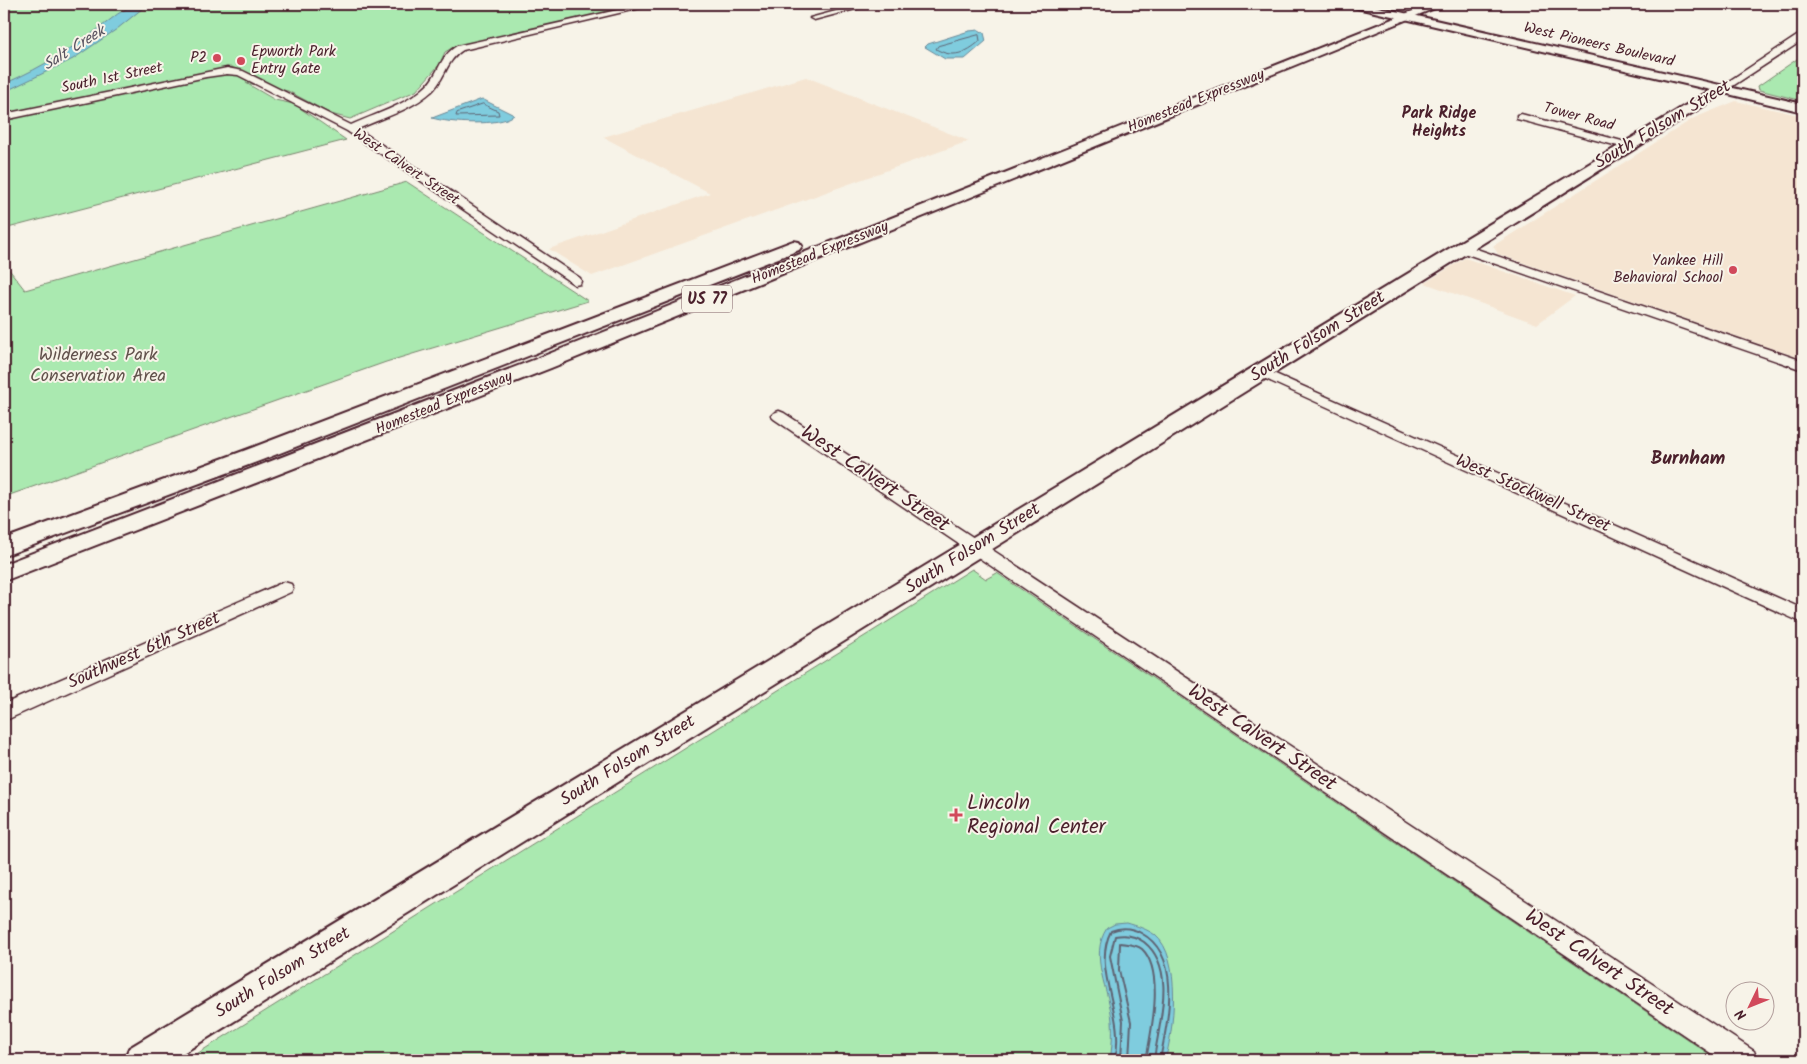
<svg xmlns="http://www.w3.org/2000/svg" width="1807" height="1064" font-family="Kalam,sans-serif">
<style>
.built{fill:#f5e5d2}
.green{fill:#aae9b0;stroke:#7a846e}
.water{fill:#7fccde;stroke:#6a8796}
.lines{fill:none;stroke-linecap:round;stroke-linejoin:round}
.shore-far1{stroke:#5f6473;stroke-width:1}
.shore{stroke:#5f6473;stroke-width:2}
.minor-casing{stroke:#4a1f2b;stroke-width:3}
.major-casing{stroke:#4a1f2b;stroke-width:4}
.highway-casing{stroke:#4a1f2b;stroke-width:4}
.minor{fill:#f7f3e8;fill-rule:evenodd}
.major{fill:#f7f3e8;fill-rule:evenodd}
.highway{fill:#f7f3e8;fill-rule:evenodd}
.poi-dot{fill:#d1495b;stroke:#f7f3e8;stroke-width:2}
.labels{text-anchor:middle;dominant-baseline:central;stroke-width:4;stroke-linejoin:round;paint-order:stroke}
.far-street-label{font-size:15px;fill:#4a1f2b;stroke:#f7f3e8}
.far-poi-label{font-size:15px;fill:#4a1f2b;stroke:#f7f3e8;text-anchor:end}
.far-water-label{font-size:16px;font-style:italic;fill:#5a5361;stroke:#f7f3e8}
.far-neighbourhood-label{font-size:16px;font-weight:bold;fill:#4a1f2b;stroke:#f7f3e8}
.shield{fill:#f7f3e8;stroke:#7e5f64;stroke-width:1}
.shield-label{font-size:16px;font-weight:bold;fill:#4a1f2b}
.street-label{font-size:18px;fill:#4a1f2b;stroke:#f7f3e8}
.park-label{font-size:18px;fill:#62524c;stroke:#f7f3e8}
.neighbourhood-label{font-size:19px;font-weight:bold;fill:#4a1f2b;stroke:#f7f3e8}
.near-street-label{font-size:21px;fill:#4a1f2b;stroke:#f7f3e8}
.near-poi-label{font-size:21px;fill:#4a1f2b;stroke:#f7f3e8;text-anchor:start}
</style>
<rect width="100%" height="100%" fill="#f7f3e8"/>
<filter id="ink" filterUnits="userSpaceOnUse"><feTurbulence type="fractalNoise" baseFrequency=".02" numOctaves="2"/><feDisplacementMap in="SourceGraphic" scale="10" xChannelSelector="R" yChannelSelector="G"/><feConvolveMatrix kernelMatrix="1 2 1 2 8 2 1 2 1" color-interpolation-filters="sRGB"/></filter>
<g filter="url(#ink)">
<g class="built">
<path d="M 806,77 L 969,141 L 592,276 L 549,249 L 710,193 L 603,137 Z"/>
<path d="M 1736,101 L 1803,116 L 1803,355 L 1800,358 L 1498,254 L 1493,246 L 1694,118 Z"/>
<path d="M 1465,258 L 1575,296 L 1537,324 L 1425,283 Z"/>
</g>
<g class="green">
<path d="M 4,4 L 648,4 L 452,48 L 445,52 L 439,65 L 416,91 L 350,119 L 331,114 L 288,91 L 246,83 L 275,100 L 294,104 L 346,140 L 4,229 L 4,119 L 181,81 L 210,77 L 205,76 L 237,69 L 231,67 L 4,115 Z"/>
<path d="M 1803,55 L 1803,101 L 1759,90 L 1758,86 Z"/>
<path d="M 407,182 L 588,301 L 386,362 L 4,497 L 4,263 L 25,290 Z"/>
<path d="M 972,569 L 986,579 L 997,573 L 1718,1060 L 187,1060 Z"/>
</g>
<g class="water">
<path d="M 134,4 L 148,4 L 117,29 L 73,59 L 4,92 L 4,84 C 45,66 80,44 115,16 C 122,10 133,7 134,4 Z"/>
<path d="M 979,30 L 984,33 L 986,41 L 965,59 L 945,59 L 925,47 L 928,44 L 969,31 Z"/>
<path d="M 482,99 L 514,115 C 500,127 449,123 432,118 Z"/>
<path d="M 1127,923 C 1137,926 1147,929 1155,935 C 1182,957 1174,1031 1165,1060 L 1110,1060 C 1112,1049 1113,1033 1112,1021 C 1110,990 1088,957 1107,928 L 1115,924 Z"/>
</g>
<g class="lines">
<g class="shore-far1">
<path d="M 979,35 L 980,41 C 966,53 953,59 936,49 L 938,46 Z"/>
<path d="M 483,104 L 498,111 L 499,115 L 456,116 L 457,113 Z"/>
</g>
<g class="shore">
<path d="M 1115,1060 C 1126,1013 1091,970 1111,931 C 1121,927 1132,928 1141,933 C 1184,956 1167,1023 1160,1060"/>
<path d="M 1121,1060 L 1123,1021 L 1110,956 L 1115,936 C 1125,934 1136,936 1144,942 C 1178,969 1158,1026 1154,1060"/>
<path d="M 1129,1060 L 1131,1022 L 1119,970 L 1120,943 C 1127,944 1136,944 1142,949 C 1165,971 1151,1033 1146,1060"/>
</g>
<g class="minor-casing">
<g id="minor">
<path d="M 644,4 L 657,4 L 463,50 C 446,60 445,80 431,92 C 411,110 382,118 358,129 L 580,278 L 581,281 L 580,284 L 575,285 L 347,131 L 238,75 L 227,74 L 206,77 L 4,120 L 4,114 L 227,68 L 243,71 L 351,125 C 375,114 404,106 424,88 C 439,76 439,56 457,46 Z"/>
<path d="M 862,4 L 874,4 L 814,20 L 810,18 Z"/>
<path d="M 1800,34 L 1803,34 L 1803,40 L 1725,91 L 1717,89 Z"/>
<path d="M 1521,114 L 1633,144 L 1634,146 L 1629,149 L 1517,119 L 1517,115 Z"/>
<path d="M 1462,244 L 1803,361 L 1803,370 L 1458,251 L 1456,248 Z"/>
<path d="M 1262,368 L 1803,609 L 1803,623 L 1257,375 L 1255,372 L 1257,369 Z"/>
<path d="M 779,411 L 784,413 L 1754,1051 L 1757,1060 L 1721,1060 L 774,419 L 771,416 L 774,413 Z"/>
<path d="M 284,582 L 291,584 L 293,588 L 291,592 L 4,721 L 4,704 Z"/>
</g>
</g>
<g class="major-casing">
<path id="major" d="M 1348,4 L 1365,4 L 1803,104 L 1803,112 L 1724,93 L 172,1060 L 124,1060 L 129,1048 L 1711,90 L 1353,7 Z"/>
</g>
<g class="highway-casing">
<g id="highway">
<path d="M 1430,4 L 1445,4 L 551,368 L 4,581 L 4,564 L 536,359 Z"/>
<path d="M 793,241 L 799,242 L 802,246 L 799,250 L 262,460 L 4,556 L 4,539 L 246,450 Z"/>
</g>
</g>
<use href="#minor" class="minor"/>
<use href="#major" class="major"/>
<use href="#highway" class="highway"/>
</g>
</g>
<g class="poi-dot">
<circle cx="217" cy="58" r="5"/>
<circle cx="241" cy="61" r="5"/>
<circle cx="1733" cy="270" r="5"/>
<path d="M953.5 807.5h5v5h5v5h-5v5h-5v-5h-5v-5h5z"/>
</g>
<g class="labels">
<g class="far-street-label">
<text transform="translate(1599 45) rotate(13)">West Pioneers Boulevard</text>
<text transform="translate(112 78) rotate(-12)">South 1st Street</text>
<text transform="translate(1196 101) rotate(-22)">Homestead Expressway</text>
<text transform="translate(1579 117) rotate(15)">Tower Road</text>
<text transform="translate(406 167) rotate(34)">West Calvert Street</text>
<text transform="translate(820 253) rotate(-22)">Homestead Expressway</text>
<text transform="translate(444 403) rotate(-22)">Homestead Expressway</text>
</g>
<g class="far-poi-label">
<text x="251" y="52" text-anchor="start">Epworth Park<tspan x="251" dy="17">Entry Gate</tspan></text>
<text x="207" y="58">P2</text>
<text x="1723" y="261">Yankee Hill<tspan x="1723" dy="17">Behavioral School</tspan></text>
</g>
<g class="far-water-label">
<text transform="translate(74 48) rotate(-32)">Salt Creek</text>
</g>
<g class="far-neighbourhood-label">
<text x="1439" y="113">Park Ridge<tspan x="1439" dy="18">Heights</tspan></text>
</g>
<rect class="shield" x="682" y="285.5" width="50" height="27" rx="4"/>
<g class="shield-label">
<text x="707" y="299">US 77</text>
</g>
<g class="street-label">
<text transform="translate(1663 125) rotate(-31)">South Folsom Street</text>
<text transform="translate(1318 337) rotate(-32)">South Folsom Street</text>
<text transform="translate(1533 494) rotate(24)">West Stockwell Street</text>
<text transform="translate(973 549) rotate(-32)">South Folsom Street</text>
<text transform="translate(144 651) rotate(-24)">Southwest 6th Street</text>
<text transform="translate(628 761) rotate(-32)">South Folsom Street</text>
<text transform="translate(283 973) rotate(-32)">South Folsom Street</text>
</g>
<g class="park-label">
<text x="98" y="355">Wilderness Park<tspan x="98" dy="21">Conservation Area</tspan></text>
</g>
<g class="neighbourhood-label">
<text x="1688" y="459">Burnham</text>
</g>
<g class="near-street-label">
<text transform="translate(875 479) rotate(34)">West Calvert Street</text>
<text transform="translate(1262 738) rotate(34)">West Calvert Street</text>
<text transform="translate(1599 963) rotate(34)">West Calvert Street</text>
</g>
<g class="near-poi-label">
<text x="967" y="803">Lincoln<tspan x="967" dy="24">Regional Center</tspan></text>
</g>
</g>
<rect width="1807" height="1064" fill="none" stroke="#f7f3e8" stroke-width="20"/>
<rect x="10" y="10" width="1787" height="1044" fill="none" stroke="#4a1f2b" stroke-width="2" filter="url(#ink)"/>
<g transform="translate(1750 1006) rotate(227)"><circle r="24" fill="#f7f3e8" stroke="#b29e9c"/>
<path d="M0-4L9 19L0 12L-9 19Z" fill="#d1495b"/>
<text y="-8" font-size="14" font-weight="bold" text-anchor="middle" fill="#4a1f2b">N</text>
</g>
</svg>
